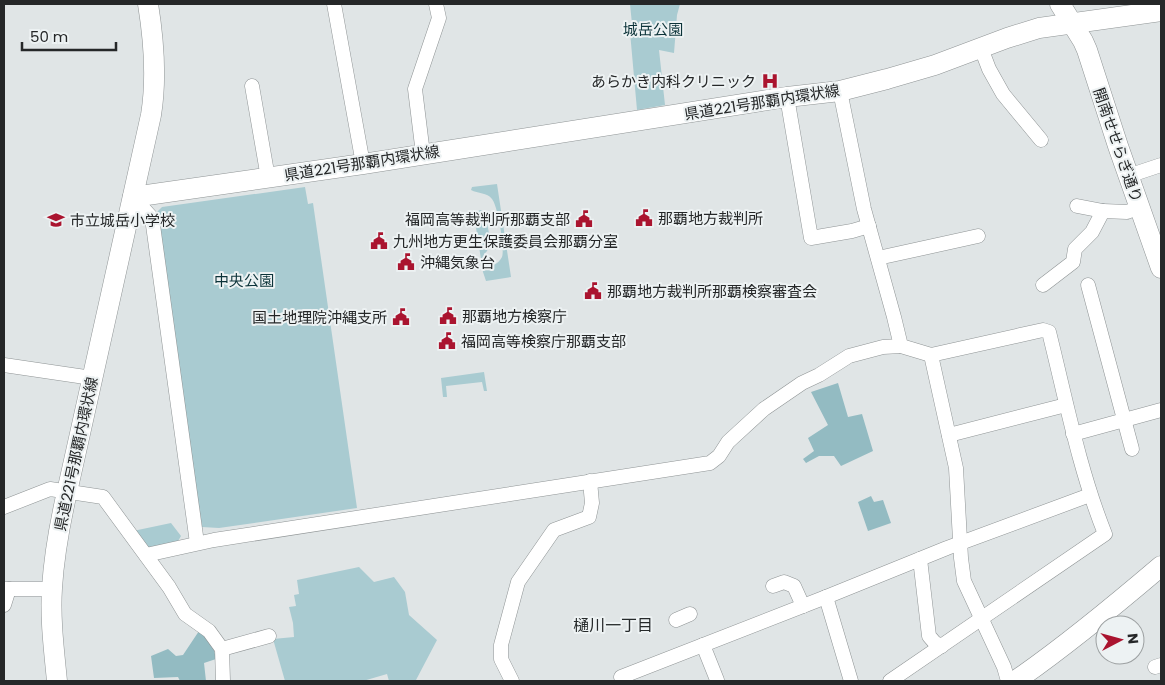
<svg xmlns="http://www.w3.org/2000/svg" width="1165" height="685" font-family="Poppins,'Noto Sans JP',sans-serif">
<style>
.green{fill:#a9cbd1}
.forest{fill:#93bbc2}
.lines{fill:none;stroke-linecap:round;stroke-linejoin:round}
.street-casing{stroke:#8f9495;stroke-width:15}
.secondary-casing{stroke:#8f9495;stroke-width:21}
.street{stroke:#fff;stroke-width:14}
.secondary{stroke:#fff;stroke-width:20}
.labels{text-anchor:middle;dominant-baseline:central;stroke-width:4;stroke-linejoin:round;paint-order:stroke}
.park-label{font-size:15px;fill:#0c3339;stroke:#edf2f3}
.poi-label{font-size:15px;fill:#252728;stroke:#edf2f3;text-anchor:start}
.street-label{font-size:15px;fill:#252728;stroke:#edf2f3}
.neighbourhood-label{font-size:16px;fill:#262a2b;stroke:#edf2f3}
</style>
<rect width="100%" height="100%" fill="#e0e5e6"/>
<g class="green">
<path d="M 630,4 L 680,4 L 677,15 L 674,53 L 659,50 L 665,105 L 637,110 L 630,32 L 632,24 Z"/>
<path d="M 497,184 L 511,277 L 486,281 L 483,272 L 474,215 L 480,210 L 483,211 L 485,215 C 487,226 495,246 484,254 L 486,267 C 493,266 498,264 502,257 C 505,249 498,206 492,199 C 487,192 478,194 471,190 L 472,187 Z"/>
<path d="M 305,187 L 308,204 L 313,203 L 357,508 L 219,528 L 202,527 L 154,215 L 162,207 Z"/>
<path d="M 484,372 L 487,391 L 484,391 L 482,382 L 446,386 L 447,397 L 443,397 L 441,378 Z"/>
<path d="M 171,523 L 181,536 L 177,543 C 149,550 151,554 133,531 Z"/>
<path d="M 359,567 L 374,582 L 394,577 L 405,592 L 409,615 L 437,640 L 416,680 L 389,681 L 387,674 L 363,681 L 285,681 L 273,639 L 294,637 L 293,623 L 289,607 L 296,606 L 294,595 L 299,594 L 297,580 Z"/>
</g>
<g class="forest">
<path d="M 838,383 L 848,417 L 862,414 L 873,451 L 841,466 L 834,456 L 819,456 L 806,463 L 803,459 L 814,451 L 808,438 L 828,425 L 811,392 Z"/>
<path d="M 871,496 L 874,502 L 883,500 L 891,523 L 868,531 L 858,502 Z"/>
<path d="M 199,631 L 213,645 L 216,659 L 204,663 L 206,681 L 180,681 L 178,677 L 154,678 L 151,656 L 168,649 L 176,656 L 183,655 Z"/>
</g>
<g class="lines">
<g class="street-casing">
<g id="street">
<path d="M 334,4 L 363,164"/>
<path d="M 981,48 L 989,69 L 1003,94 L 1041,140"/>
<path d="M 252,86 L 268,178"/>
<path d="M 840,91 L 864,209 L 894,317 L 901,346 L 931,355 L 1043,330 L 1049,332 C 1066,400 1079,469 1105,534 L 890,681"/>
<path d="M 787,97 L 811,238 L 852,231 L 869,226"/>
<path d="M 423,154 L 415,89 L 439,18 L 436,4"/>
<path d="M 1128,176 L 1161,165"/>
<path d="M 133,197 L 152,218 L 197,543"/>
<path d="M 1077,206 L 1103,211"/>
<path d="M 878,258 L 978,236"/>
<path d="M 1043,285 L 1073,262 L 1075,249 L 1092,232 L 1103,211 L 1127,212 L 1140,207"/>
<path d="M 1088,285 L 1132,449"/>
<path d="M 931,355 L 956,468 L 961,558 L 964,581 L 1004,667 L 1008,681"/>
<path d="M 4,365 L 92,378"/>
<path d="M 1073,434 L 1161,410"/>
<path d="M 949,435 L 1066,405"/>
<path d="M 4,507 L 50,489 L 103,497 L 169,587 L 185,614 L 209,631 L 222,649 L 223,681"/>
<path d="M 146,555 L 214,540 L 710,463 L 719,456 L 728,442 L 764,409 L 802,383 L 819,375 L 849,356 L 883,347 L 901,346"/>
<path d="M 920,559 L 929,636 L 935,643 L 942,646"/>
<path d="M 773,586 L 784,582 L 794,586 L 803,606"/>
<path d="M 4,589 L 51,589"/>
<path d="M 826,597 L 851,681"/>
<path d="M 4,605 L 9,589"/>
<path d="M 676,620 L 690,614"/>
<path d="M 703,645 L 717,680"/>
<path d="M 222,649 L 269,636"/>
<path d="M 1155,667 L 1161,665"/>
<path d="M 621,677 L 826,597 L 947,548 L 1090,495"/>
<path d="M 512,681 L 501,659 L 501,645 L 518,582 L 554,530 L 589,517 L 592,503 L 590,481"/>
</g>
</g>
<g class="secondary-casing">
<g id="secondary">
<path d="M 1060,4 L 1083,41 L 1087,50 L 1118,146 L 1161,268"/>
<path d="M 133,197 L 363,164 L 787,97 L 840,91 L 887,79 L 935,65 L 1007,38 L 1039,28 L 1161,11"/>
<path d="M 57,681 C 54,650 50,619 52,588 C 54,555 60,523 67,492 L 151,115 C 157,78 154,41 148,4"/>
<path d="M 1015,681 C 1066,646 1114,606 1161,566"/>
</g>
</g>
<use href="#street" class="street"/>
<use href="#secondary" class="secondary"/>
</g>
<defs>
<g id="hospital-bare" transform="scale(1.35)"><path d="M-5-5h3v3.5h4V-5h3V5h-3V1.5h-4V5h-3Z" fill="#aa142f" stroke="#edf2f3" stroke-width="2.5" paint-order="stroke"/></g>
<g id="civic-bare" transform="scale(1.35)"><path d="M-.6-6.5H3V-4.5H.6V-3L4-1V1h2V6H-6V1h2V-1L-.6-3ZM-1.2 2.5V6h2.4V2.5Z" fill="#aa142f" stroke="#edf2f3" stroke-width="2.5" paint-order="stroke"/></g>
<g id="school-bare" transform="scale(1.35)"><path d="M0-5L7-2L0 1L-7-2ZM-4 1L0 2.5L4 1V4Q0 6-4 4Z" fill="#aa142f" stroke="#edf2f3" stroke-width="2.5" paint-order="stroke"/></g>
</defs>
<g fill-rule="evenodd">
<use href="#hospital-bare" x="770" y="81"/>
<use href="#civic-bare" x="644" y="218"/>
<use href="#civic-bare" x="584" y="219"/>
<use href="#school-bare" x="56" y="220"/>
<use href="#civic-bare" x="379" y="241"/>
<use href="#civic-bare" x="406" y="262"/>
<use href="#civic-bare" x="593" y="291"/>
<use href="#civic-bare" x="448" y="316"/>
<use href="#civic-bare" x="401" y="317"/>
<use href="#civic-bare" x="447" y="341"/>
</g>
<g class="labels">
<g class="park-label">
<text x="653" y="29">城岳公園</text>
<text x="244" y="280">中央公園</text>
</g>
<g class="poi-label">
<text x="756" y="81" text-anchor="end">あらかき内科クリニック</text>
<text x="658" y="218">那覇地方裁判所</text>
<text x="570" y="219" text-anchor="end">福岡高等裁判所那覇支部</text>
<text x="70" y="220">市立城岳小学校</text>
<text x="393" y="241">九州地方更生保護委員会那覇分室</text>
<text x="420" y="262">沖縄気象台</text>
<text x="607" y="291">那覇地方裁判所那覇検察審査会</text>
<text x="462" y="316">那覇地方検察庁</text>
<text x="387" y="317" text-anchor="end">国土地理院沖縄支所</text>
<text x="461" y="341">福岡高等検察庁那覇支部</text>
</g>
<g class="street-label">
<text transform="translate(762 102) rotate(-9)">県道221号那覇内環状線</text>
<text transform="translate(1118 145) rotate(71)">開南せせらぎ通り</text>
<text transform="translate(362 163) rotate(-9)">県道221号那覇内環状線</text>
<text transform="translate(76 454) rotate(-78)">県道221号那覇内環状線</text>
</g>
<g class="neighbourhood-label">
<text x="613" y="625">樋川一丁目</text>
</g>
</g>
<rect width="1165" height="685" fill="none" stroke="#252728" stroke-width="10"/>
<g transform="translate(1120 640) rotate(84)"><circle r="24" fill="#edf2f3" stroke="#9da1a2"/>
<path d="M0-4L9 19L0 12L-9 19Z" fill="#aa142f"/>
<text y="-8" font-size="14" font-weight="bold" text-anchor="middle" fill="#252728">N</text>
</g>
<path d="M22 42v8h94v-8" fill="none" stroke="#252728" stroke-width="2.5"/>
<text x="30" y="42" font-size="15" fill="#252728" stroke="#edf2f3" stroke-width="4" paint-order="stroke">50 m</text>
</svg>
